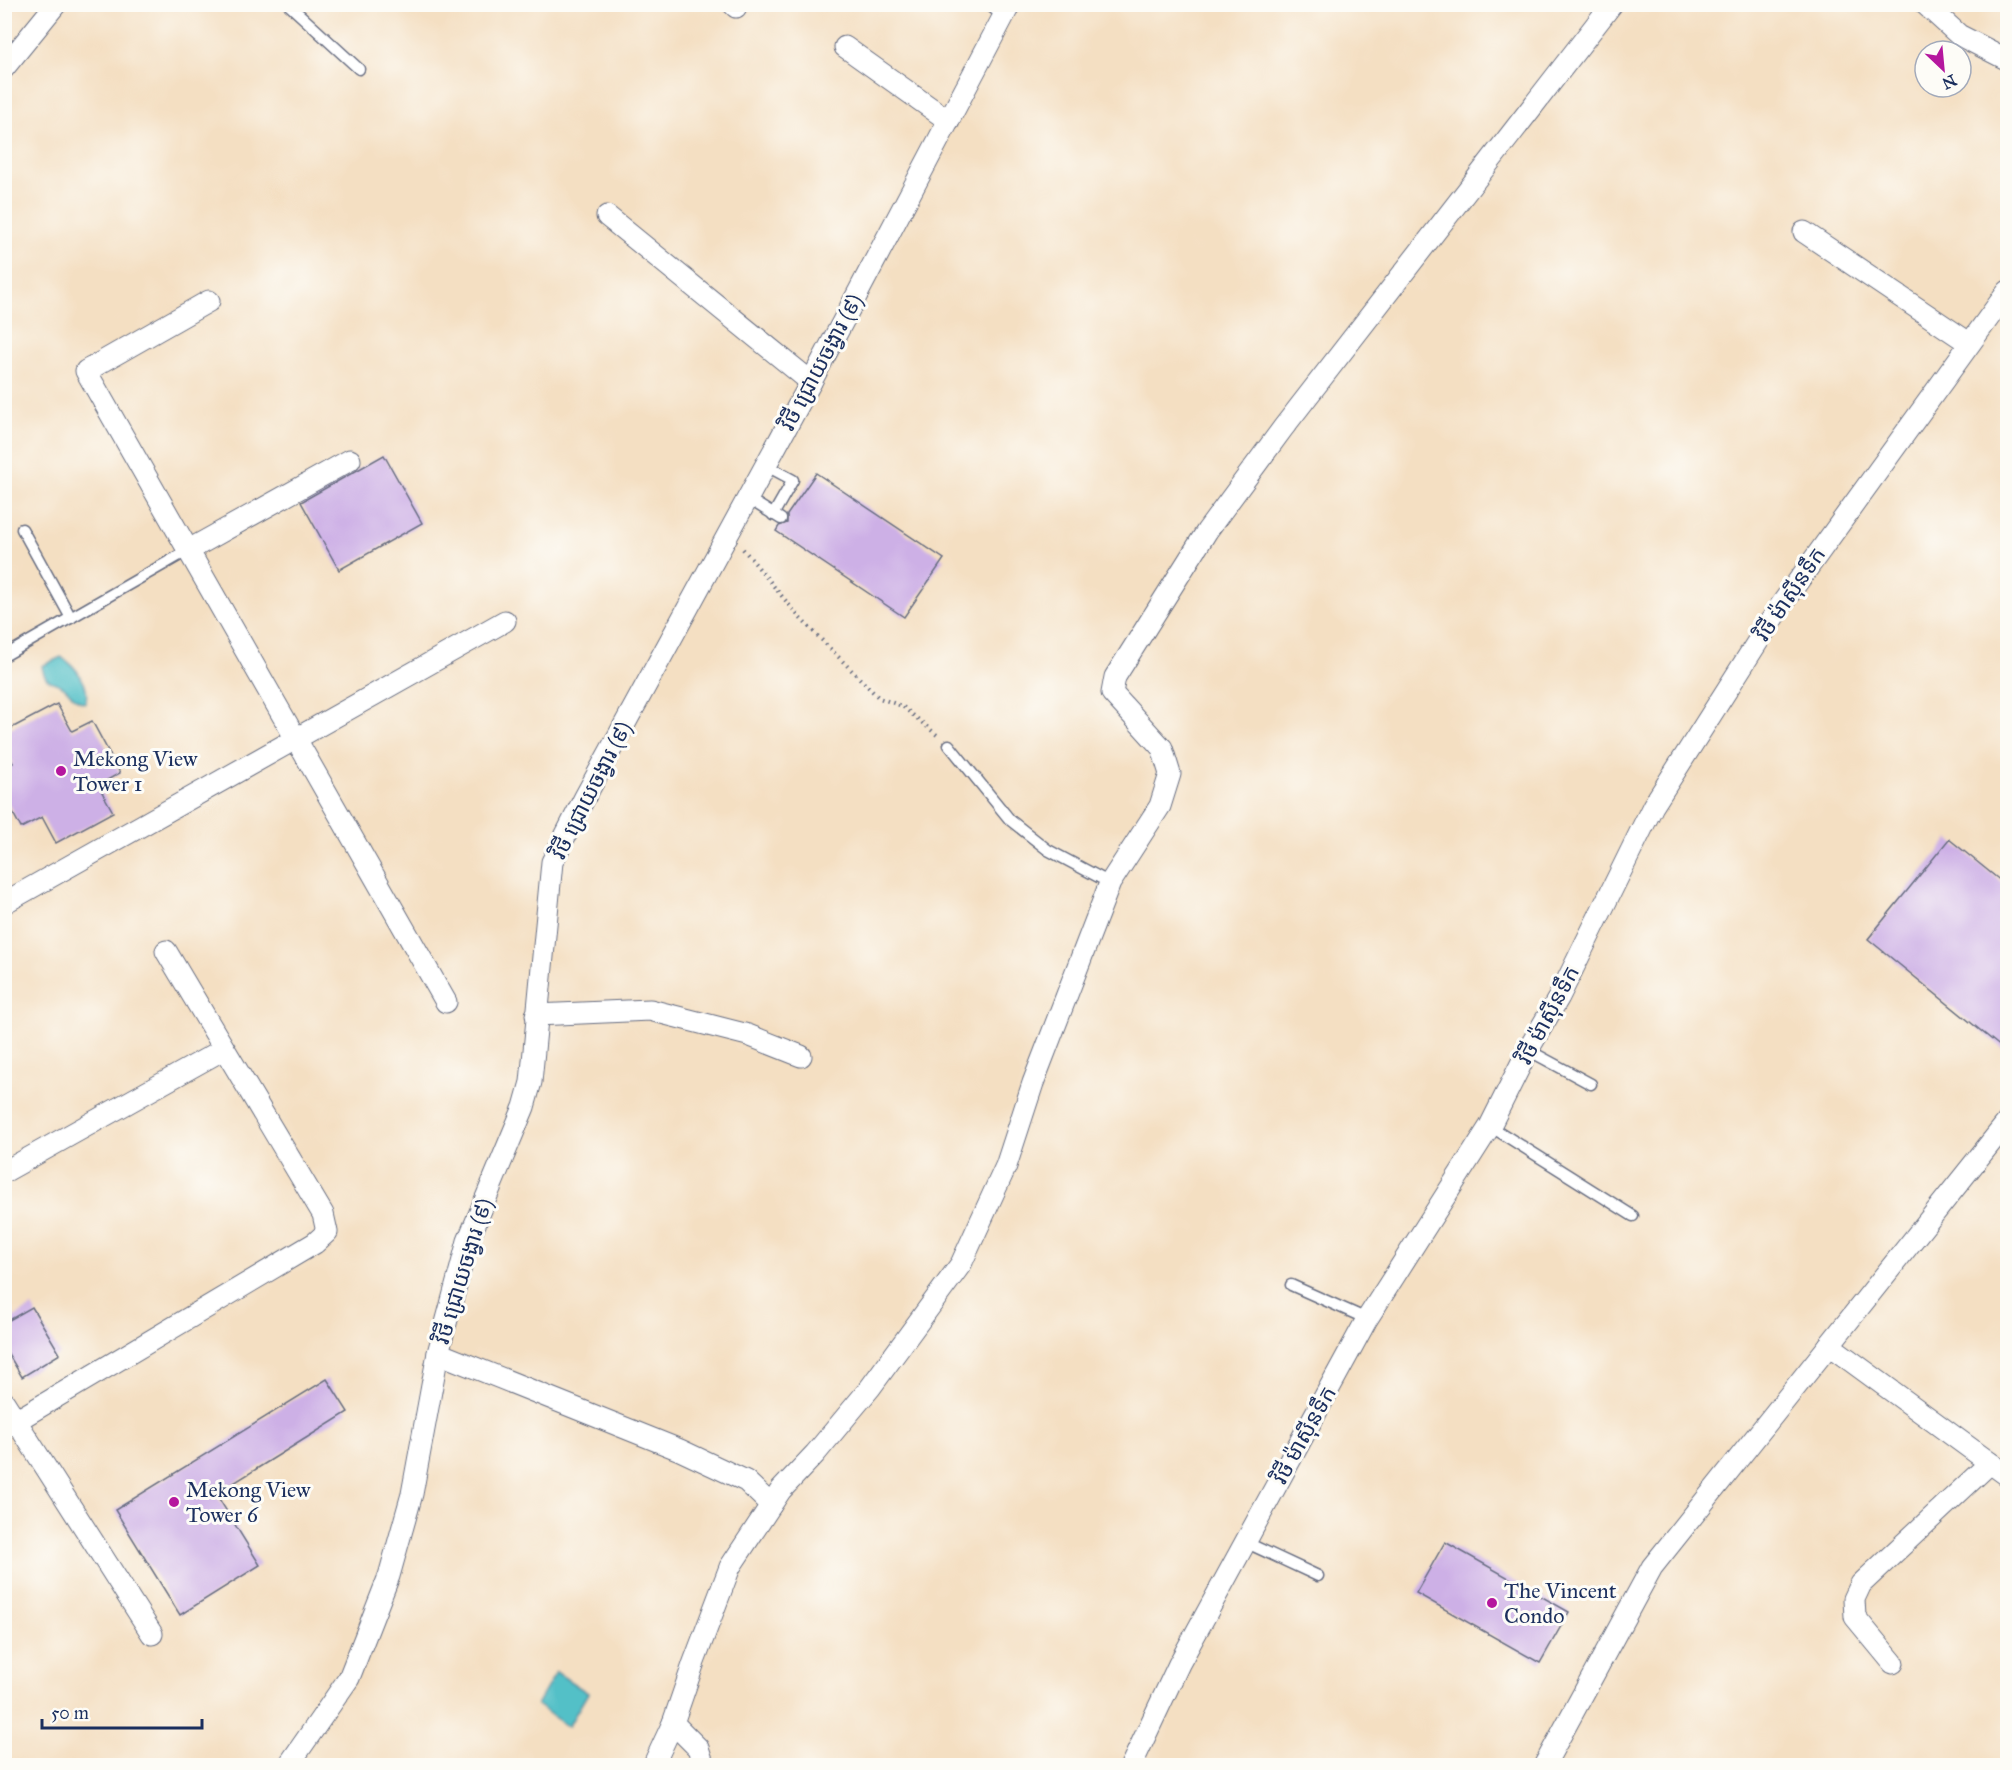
<svg xmlns="http://www.w3.org/2000/svg" width="2012" height="1770" font-family="'IM FELL Great Primer','Noto Sans Khmer',serif">
<style>
.water{fill:#52c0c7;stroke:#367892;stroke-width:1.5}
.building{fill:#cdb0e6}
.lines{fill:none;stroke-linecap:round;stroke-linejoin:round}
.service-casing{stroke:#676d81;stroke-width:13}
.minor-casing{stroke:#676d81;stroke-width:23}
.path{stroke:#676d81;stroke-width:4;stroke-dasharray:1.5 4.5;stroke-linecap:butt}
.service{stroke:#fff;stroke-width:10}
.minor{stroke:#fff;stroke-width:21}
.poi-dot{fill:#b5179e;stroke:#fdfcf7;stroke-width:2}
.labels{text-anchor:middle;dominant-baseline:central;stroke-width:6;stroke-linejoin:round;paint-order:stroke}
.street-label{font-size:22px;fill:#1b2f5e;stroke:#fdfcf7}
.poi-label{font-size:22px;fill:#1b2f5e;stroke:#fdfcf7;text-anchor:start}
</style>
<rect width="100%" height="100%" fill="#fdfcf7"/>
<filter id="ink" filterUnits="userSpaceOnUse"><feTurbulence type="fractalNoise" baseFrequency=".0167" numOctaves="2"/><feDisplacementMap in="SourceGraphic" scale="12" xChannelSelector="R" yChannelSelector="G"/><feConvolveMatrix kernelMatrix="1 2 1 2 8 2 1 2 1" color-interpolation-filters="sRGB"/></filter>
<filter id="wash" filterUnits="userSpaceOnUse"><feTurbulence type="fractalNoise" baseFrequency=".008" numOctaves="4" result="noise"/><feDisplacementMap in="SourceGraphic" scale="24" xChannelSelector="R" yChannelSelector="G"/><feGaussianBlur stdDeviation="1.35" result="paint"/><feColorMatrix in="noise" values="0 0 0 0 0 0 0 0 0 0 0 0 0 0 0 0 0 1.4 0 .05"/><feComposite in="paint" operator="in"/></filter>
<g filter="url(#wash)">
<rect width="100%" height="100%" fill="#f4dfc2"/>
<g class="water">
<path d="M 61,657 C 75,665 92,686 85,703 C 75,701 73,695 65,688 C 54,679 45,686 42,666 Z"/>
<path d="M 556,1672 L 588,1693 L 568,1727 L 537,1705 Z"/>
</g>
<g id="blocks">
<g class="building">
<path d="M 384,455 L 422,523 L 339,570 L 301,502 Z"/>
<path d="M 816,473 L 944,559 L 904,617 L 776,531 L 779,526 L 787,523 L 787,515 Z"/>
<path d="M 57,704 L 72,731 L 92,721 L 120,773 L 98,785 L 113,812 L 56,843 L 42,817 L 21,828 L 4,796 L 4,768 L 13,763 L 4,747 L 4,732 Z"/>
<path d="M 1949,839 L 2007,886 L 2007,1052 L 1868,939 Z"/>
<path d="M 32,1307 L 60,1354 L 22,1377 L 4,1347 L 4,1323 Z"/>
<path d="M 327,1379 L 348,1412 L 216,1494 L 260,1565 L 180,1615 L 115,1510 Z"/>
<path d="M 1445,1542 L 1569,1612 L 1540,1663 L 1416,1593 Z"/>
</g>
</g>
</g>
<g filter="url(#ink)">
<use href="#blocks" fill-opacity="0" stroke="#676d81" stroke-width="1.5"/>
<g class="lines">
<g class="service-casing">
<g id="service">
<path d="M 288,4 L 359,69"/>
<path d="M 988,4 L 1004,17"/>
<path d="M 765,465 L 793,480 L 773,515"/>
<path d="M 747,498 L 781,519"/>
<path d="M 22,529 L 71,618"/>
<path d="M 4,656 L 187,551"/>
<path d="M 949,745 L 1010,820 L 1048,850 L 1110,883"/>
<path d="M 1528,1050 L 1591,1084"/>
<path d="M 1490,1126 L 1633,1216"/>
<path d="M 1291,1285 L 1367,1319"/>
<path d="M 1245,1542 L 1318,1576"/>
</g>
</g>
<g class="minor-casing">
<g id="minor">
<path d="M 733,4 L 736,7"/>
<path d="M 1925,4 L 1959,35 L 2008,60"/>
<path d="M 845,47 L 949,121"/>
<path d="M 4,68 L 56,4"/>
<path d="M 607,216 L 811,382"/>
<path d="M 1804,232 L 1969,343"/>
<path d="M 209,301 L 86,371 L 446,1002"/>
<path d="M 187,551 L 350,460"/>
<path d="M 4,903 L 505,621"/>
<path d="M 536,1015 L 650,1010 L 748,1035 L 801,1056"/>
<path d="M 4,1172 L 224,1049"/>
<path d="M 1829,1345 L 2008,1476"/>
<path d="M 438,1353 L 680,1450 L 746,1481 L 771,1505"/>
<path d="M 4,1402 L 152,1634"/>
<path d="M 4,1428 L 315,1243 L 327,1232 L 323,1214 L 166,951"/>
<path d="M 1893,1663 L 1855,1617 L 1854,1599 L 1861,1584 L 1990,1463"/>
<path d="M 673,1723 L 698,1748 L 704,1766"/>
<path d="M 288,1766 L 349,1678 L 389,1576 L 412,1494 L 438,1353 L 468,1241 L 524,1107 L 531,1082 L 552,862 L 585,797 L 811,382 L 1010,4"/>
<path d="M 653,1766 L 673,1723 L 694,1662 L 730,1567 L 781,1490 L 815,1454 L 870,1388 L 961,1264 L 1006,1166 L 1033,1083 L 1110,883 L 1160,806 L 1170,774 L 1162,748 L 1112,693 L 1115,677 L 1207,531 L 1283,428 L 1612,4"/>
<path d="M 1131,1766 L 1179,1664 L 1367,1319 L 1490,1126 L 1528,1050 L 1559,997 L 1653,806 L 1781,605 L 2008,291"/>
<path d="M 1544,1766 L 1652,1567 L 2008,1121"/>
</g>
</g>
<path class="path" d="M 743,549 L 800,618 L 879,698 L 902,706 L 937,735"/>
<use href="#service" class="service"/>
<use href="#minor" class="minor"/>
</g>
</g>
<g class="poi-dot">
<circle cx="61" cy="771" r="6"/>
<circle cx="174" cy="1502" r="6"/>
<circle cx="1492" cy="1603" r="6"/>
</g>
<g class="labels">
<g class="street-label">
<text transform="translate(821 362) rotate(-62)">វិថី ជ្រោយចង្វារ (៩)</text>
<text transform="translate(1790 594) rotate(-56)">វិថី ម៉ាស៊ីនទឹក</text>
<text transform="translate(591 790) rotate(-63)">វិថី ជ្រោយចង្វារ (៩)</text>
<text transform="translate(1548 1015) rotate(-62)">វិថី ម៉ាស៊ីនទឹក</text>
<text transform="translate(463 1271) rotate(-73)">វិថី ជ្រោយចង្វារ (៩)</text>
<text transform="translate(1304 1435) rotate(-61)">វិថី ម៉ាស៊ីនទឹក</text>
</g>
<g class="poi-label">
<text x="73" y="758">Mekong View<tspan x="73" dy="25">Tower 1</tspan></text>
<text x="186" y="1489">Mekong View<tspan x="186" dy="25">Tower 6</tspan></text>
<text x="1504" y="1590">The Vincent<tspan x="1504" dy="25">Condo</tspan></text>
</g>
</g>
<rect width="2012" height="1770" fill="none" stroke="#fdfcf7" stroke-width="24"/>
<g transform="translate(1943 69) rotate(154)"><circle r="28" fill="#fdfcf7" stroke="#a3aaba" stroke-width="1.5"/>
<path d="M0-4.5L10 22L0 15L-10 22Z" fill="#b5179e"/>
<text y="-9" font-size="16" font-weight="bold" text-anchor="middle" fill="#1b2f5e">N</text>
</g>
<path d="M42 1719v9h160v-9" fill="none" stroke="#1b2f5e" stroke-width="3"/>
<text x="51" y="1719" font-size="18" fill="#1b2f5e" stroke="#fdfcf7" stroke-width="4.5" paint-order="stroke">50 m</text>
</svg>
